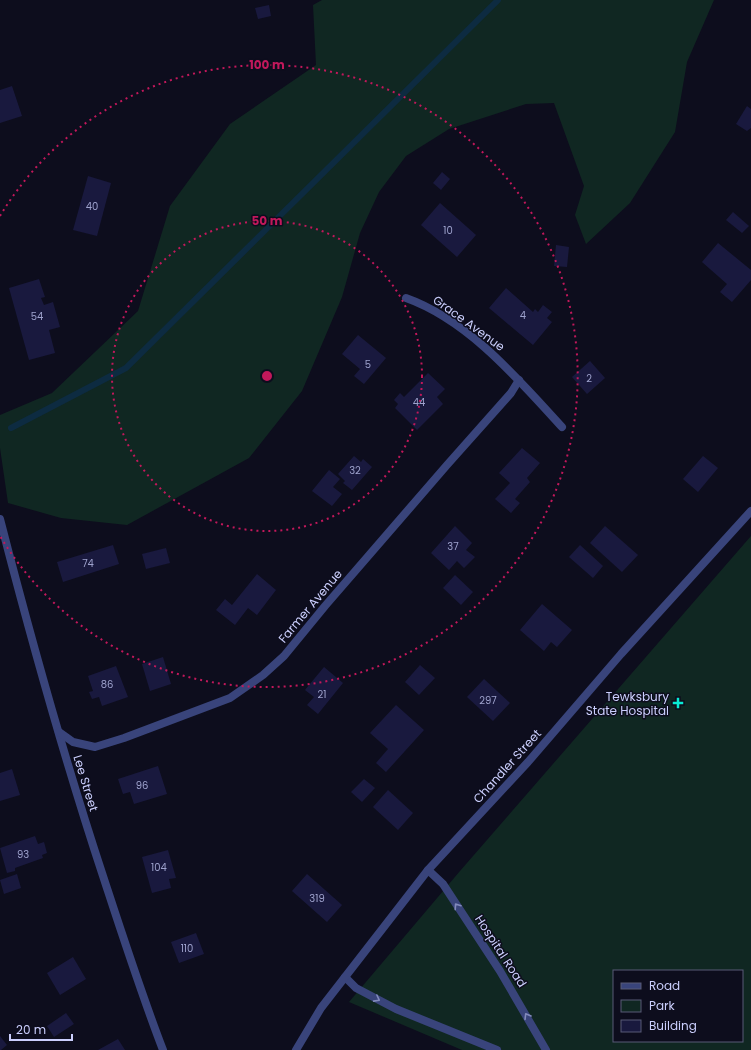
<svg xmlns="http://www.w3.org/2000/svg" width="751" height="1050" font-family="Poppins,sans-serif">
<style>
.green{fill:#102722;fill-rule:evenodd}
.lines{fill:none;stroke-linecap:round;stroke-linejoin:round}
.stream{stroke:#0d2b41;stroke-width:6}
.building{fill:#19193e}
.minor{stroke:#39447b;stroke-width:8}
.tertiary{stroke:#39447b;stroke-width:8}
.oneway{stroke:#828abc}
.ring{fill:none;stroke:#c2185b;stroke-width:2;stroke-dasharray:2 4}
.poi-dot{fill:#09ebd4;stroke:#0d0d1d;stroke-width:1.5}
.labels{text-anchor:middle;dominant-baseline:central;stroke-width:3;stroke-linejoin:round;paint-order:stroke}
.number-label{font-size:10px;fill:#9ea2cd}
.street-label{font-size:12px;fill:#cbcffd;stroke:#0d0d1d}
.poi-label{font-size:12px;fill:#cbcffd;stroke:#0d0d1d;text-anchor:end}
.centre{fill:#c2185b;stroke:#0d0d1d;stroke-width:2}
.ring-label{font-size:12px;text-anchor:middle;font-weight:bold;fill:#c2185b;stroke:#0d0d1d;stroke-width:3;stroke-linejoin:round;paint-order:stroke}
</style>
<rect width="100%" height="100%" fill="#0d0d1d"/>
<g class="green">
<path d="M 322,0 L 714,0 L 687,62 L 675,132 L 630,203 L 586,244 L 575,215 L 584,186 L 554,103 L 526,104 L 449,129 L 406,156 L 379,192 L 360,233 L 342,297 L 302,391 L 249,458 L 127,525 L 61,518 L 8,503 L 0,448 L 0,415 L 52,393 L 138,311 L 170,206 L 230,124 L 316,65 L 313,5 Z"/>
<path d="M 751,536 L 751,1050 L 462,1050 L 349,1002 L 460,871 ZM 614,971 L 742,971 L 742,1041 L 614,1041 Z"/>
</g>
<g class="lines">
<path class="stream" d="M 11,428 L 126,368 L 498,0"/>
</g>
<g class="building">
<path d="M 269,5 L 271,16 L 258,19 L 255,8 Z"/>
<path d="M 12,86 L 22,116 L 0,123 L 0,90 Z"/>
<path d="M 747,106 L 751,109 L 751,128 L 747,131 L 736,124 Z"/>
<path d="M 442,172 L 450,179 L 441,190 L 433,183 Z"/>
<path d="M 88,176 L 111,183 L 97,236 L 73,230 Z"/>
<path d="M 440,203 L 476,235 L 457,257 L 421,225 Z"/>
<path d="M 733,212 L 749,226 L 742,233 L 726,220 Z"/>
<path d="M 718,243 L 751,270 L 751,280 L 732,302 L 720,292 L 727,284 L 702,262 Z"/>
<path d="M 556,245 L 569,247 L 567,267 L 554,266 Z"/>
<path d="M 39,279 L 45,297 L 41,298 L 44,305 L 53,302 L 60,327 L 49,330 L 55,353 L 29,360 L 9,288 Z"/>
<path d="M 506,288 L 533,312 L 535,309 L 538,312 L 543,305 L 552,312 L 547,318 L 552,322 L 533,345 L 489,308 Z"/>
<path d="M 358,335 L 386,358 L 364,384 L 354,376 L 360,369 L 342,354 Z"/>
<path d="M 590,361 L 605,378 L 587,394 L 572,377 Z"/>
<path d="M 428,373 L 445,389 L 437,397 L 443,404 L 417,430 L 395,408 L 398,404 L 394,400 L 400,393 L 404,397 Z"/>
<path d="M 522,448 L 540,463 L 527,478 L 530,482 L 515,499 L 520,503 L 511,513 L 495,499 L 510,483 L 499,473 Z"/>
<path d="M 354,456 L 361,462 L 363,459 L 372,467 L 352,490 L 343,483 L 345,481 L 338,474 Z"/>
<path d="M 703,456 L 718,468 L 698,492 L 683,479 Z"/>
<path d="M 329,470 L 340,479 L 333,487 L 342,494 L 332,506 L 312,491 Z"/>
<path d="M 455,526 L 472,543 L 466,550 L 475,557 L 464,568 L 457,561 L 449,570 L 431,553 Z"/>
<path d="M 605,526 L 638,555 L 622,572 L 590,543 Z"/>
<path d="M 113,545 L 119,564 L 63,582 L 57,562 Z"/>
<path d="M 580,545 L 603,566 L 593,578 L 569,557 Z"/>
<path d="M 166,548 L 170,563 L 146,569 L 142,554 Z"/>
<path d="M 257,574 L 276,590 L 257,615 L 248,608 L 235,625 L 216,610 L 225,599 L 232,605 Z"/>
<path d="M 455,575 L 473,592 L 461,605 L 443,588 Z"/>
<path d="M 542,604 L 572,630 L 557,647 L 551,642 L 544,651 L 520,630 Z"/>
<path d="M 163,657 L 171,684 L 150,691 L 142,664 Z"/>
<path d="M 420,665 L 435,678 L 419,695 L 405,682 Z"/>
<path d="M 116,666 L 128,697 L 102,706 L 99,697 L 92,699 L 89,692 L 93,691 L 88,676 Z"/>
<path d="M 324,667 L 343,683 L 318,714 L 307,705 L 314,697 L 305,690 Z"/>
<path d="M 484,679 L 510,703 L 493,721 L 467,697 Z"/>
<path d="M 396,705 L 424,730 L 386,772 L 376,763 L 388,749 L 370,733 Z"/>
<path d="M 158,766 L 167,794 L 134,804 L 130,792 L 123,794 L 118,779 Z"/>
<path d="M 12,769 L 20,795 L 0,801 L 0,773 Z"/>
<path d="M 364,779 L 375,788 L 362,802 L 351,792 Z"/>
<path d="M 388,790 L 413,813 L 398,830 L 373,807 Z"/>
<path d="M 35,836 L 38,844 L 44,842 L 47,853 L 42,855 L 43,858 L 15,868 L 15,871 L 7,873 L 0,848 Z"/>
<path d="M 168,850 L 176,878 L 169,879 L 171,888 L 152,893 L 142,857 Z"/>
<path d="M 17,874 L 21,888 L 4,894 L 0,880 Z"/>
<path d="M 307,874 L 342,905 L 327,922 L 292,891 Z"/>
<path d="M 196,933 L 204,954 L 179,963 L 171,942 Z"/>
<path d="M 73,957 L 86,979 L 60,995 L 47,973 Z"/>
<path d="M 66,1013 L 74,1024 L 54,1037 L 47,1026 Z"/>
<path d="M 0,1036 L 7,1045 L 1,1050 L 0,1050 Z"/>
<path d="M 118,1039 L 125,1050 L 98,1050 Z"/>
</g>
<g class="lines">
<g class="minor">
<path d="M 406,298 C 468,320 518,379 562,427"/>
<path d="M 0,519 C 31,639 64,758 103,876 C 122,934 141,993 163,1050"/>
<path d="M 59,732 L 73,742 L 95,747 L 124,738 L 230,698 L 263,675 L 284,656 L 325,606 L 447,465 L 511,393 L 519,380"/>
<path d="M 428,870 L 443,884 L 500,971 L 546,1050"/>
<path d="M 345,977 L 356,988 L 396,1009 L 497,1050"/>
</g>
<path class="tertiary" d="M 296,1050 L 321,1008 L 428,870 L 528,762 L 621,654 L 751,511"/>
</g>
<defs><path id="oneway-chevron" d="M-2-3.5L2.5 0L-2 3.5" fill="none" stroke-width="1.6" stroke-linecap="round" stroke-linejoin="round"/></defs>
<g class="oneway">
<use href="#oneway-chevron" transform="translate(457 906) rotate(-124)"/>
<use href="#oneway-chevron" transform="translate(377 999) rotate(28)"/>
<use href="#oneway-chevron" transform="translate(527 1016) rotate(-121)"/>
</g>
<g class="ring">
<circle cx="267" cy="376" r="155"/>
<path d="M0 216A311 311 0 1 1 0 536"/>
</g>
<path class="poi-dot" d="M676 697h4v4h4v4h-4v4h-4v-4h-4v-4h4z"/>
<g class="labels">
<g class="number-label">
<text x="92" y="206">40</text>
<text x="448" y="230">10</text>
<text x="523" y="315">4</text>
<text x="37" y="316">54</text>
<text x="368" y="364">5</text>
<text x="589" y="378">2</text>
<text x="419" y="402">44</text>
<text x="355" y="470">32</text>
<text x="453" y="546">37</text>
<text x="88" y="563">74</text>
<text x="107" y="684">86</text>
<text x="322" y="694">21</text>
<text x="488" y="700">297</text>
<text x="142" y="785">96</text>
<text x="23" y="854">93</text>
<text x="159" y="867">104</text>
<text x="317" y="898">319</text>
<text x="187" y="948">110</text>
</g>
<g class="street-label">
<text transform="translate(469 323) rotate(36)">Grace Avenue</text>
<text transform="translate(310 606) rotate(-50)">Farmer Avenue</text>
<text transform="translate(507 766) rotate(-48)">Chandler Street</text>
<text transform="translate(86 783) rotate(73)">Lee Street</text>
<text transform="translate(501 951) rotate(57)">Hospital Road</text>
</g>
<g class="poi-label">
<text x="669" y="696">Tewksbury<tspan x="669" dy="14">State Hospital</tspan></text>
</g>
</g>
<circle cx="267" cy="376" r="6" class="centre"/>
<g class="ring-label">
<text x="267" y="69">100 m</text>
<text x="267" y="225">50 m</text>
</g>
<rect x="613" y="970" width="130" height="72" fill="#0d0d1d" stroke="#595b77"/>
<rect x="621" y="983" width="20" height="6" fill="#39447b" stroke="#595b77"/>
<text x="649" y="990" font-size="12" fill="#cbcffd">Road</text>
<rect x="621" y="1000" width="20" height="12" fill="#102722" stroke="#595b77"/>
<text x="649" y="1010" font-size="12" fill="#cbcffd">Park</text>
<rect x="621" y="1020" width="20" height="12" fill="#19193e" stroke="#595b77"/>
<text x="649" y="1030" font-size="12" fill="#cbcffd">Building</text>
<path d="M10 1034v6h62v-6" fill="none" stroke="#cbcffd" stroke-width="2"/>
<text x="16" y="1034" font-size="12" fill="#cbcffd" stroke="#0d0d1d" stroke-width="3" paint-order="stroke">20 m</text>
</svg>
